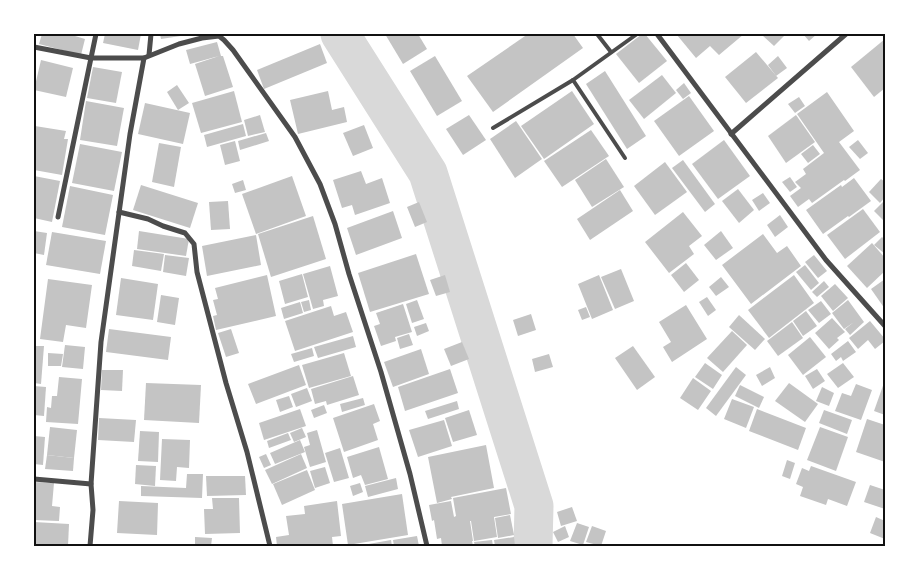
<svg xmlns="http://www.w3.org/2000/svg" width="919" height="580" font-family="Lato,sans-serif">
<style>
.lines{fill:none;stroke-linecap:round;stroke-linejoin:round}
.river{stroke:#d9d9d9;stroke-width:39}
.building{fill:#c4c4c4}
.service{stroke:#4c4c4c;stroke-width:4}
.minor{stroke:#4c4c4c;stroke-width:5}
.neatline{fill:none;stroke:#111;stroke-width:2}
</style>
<rect width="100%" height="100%" fill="#fff"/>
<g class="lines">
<path class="river" d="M 340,34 L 428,173 L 534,506 L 533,546"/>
</g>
<g class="building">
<path d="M 42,34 L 76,34 L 75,36 L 85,39 L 81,55 L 39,44 Z"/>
<path d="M 105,34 L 141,34 L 138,50 L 103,43 Z"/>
<path d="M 160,34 L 187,34 L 187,35 L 161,39 Z"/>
<path d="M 385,34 L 418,34 L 427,49 L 403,64 Z"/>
<path d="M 528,34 L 573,34 L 583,48 L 493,112 L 467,76 Z"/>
<path d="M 642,34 L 645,34 L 667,61 L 639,83 L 616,54 Z"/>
<path d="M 679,34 L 744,34 L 719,55 L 710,46 L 696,58 L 677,35 Z"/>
<path d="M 761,34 L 786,34 L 774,46 Z"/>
<path d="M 803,34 L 817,34 L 809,41 Z"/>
<path d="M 885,39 L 885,88 L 874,97 L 851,67 Z"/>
<path d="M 217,42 L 221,56 L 223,56 L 233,87 L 205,96 L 195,64 L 219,56 L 190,64 L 186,50 Z"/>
<path d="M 320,44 L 327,63 L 264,89 L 257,70 Z"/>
<path d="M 756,52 L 778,78 L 746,103 L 725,77 Z"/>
<path d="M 435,56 L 462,101 L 437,116 L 410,71 Z"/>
<path d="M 778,56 L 787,68 L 776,76 L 768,65 Z"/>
<path d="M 41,60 L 73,68 L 66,97 L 34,90 Z"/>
<path d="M 93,67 L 122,72 L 116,103 L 87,98 Z"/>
<path d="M 605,71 L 646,136 L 627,149 L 586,84 Z"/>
<path d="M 662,75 L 676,93 L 644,119 L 629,100 Z"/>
<path d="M 684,83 L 691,93 L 683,99 L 676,90 Z"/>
<path d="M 177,85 L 189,103 L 178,110 L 167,92 Z"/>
<path d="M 234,91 L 242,122 L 201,133 L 192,103 Z"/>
<path d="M 328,91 L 332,110 L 344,107 L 347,122 L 298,134 L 290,100 Z"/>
<path d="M 572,91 L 594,124 L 544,159 L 521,126 Z"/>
<path d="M 827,92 L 854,131 L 839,142 L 860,170 L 845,181 L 844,180 L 812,203 L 809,199 L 798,207 L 790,196 L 801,188 L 795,182 L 806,174 L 803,169 L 824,153 L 797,114 Z"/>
<path d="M 689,96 L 714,131 L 679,156 L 654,121 Z"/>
<path d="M 799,97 L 805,106 L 795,113 L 788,104 Z"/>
<path d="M 86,101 L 124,108 L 117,146 L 80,140 Z"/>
<path d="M 145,103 L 190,113 L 183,144 L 138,134 Z"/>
<path d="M 260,115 L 265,132 L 248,136 L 244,120 Z"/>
<path d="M 469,115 L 486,140 L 463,155 L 446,129 Z"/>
<path d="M 796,115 L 815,142 L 786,163 L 768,136 Z"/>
<path d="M 516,121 L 542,159 L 515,178 L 490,139 Z"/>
<path d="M 243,124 L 246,136 L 207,147 L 204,135 Z"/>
<path d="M 364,125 L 373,148 L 353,156 L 343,133 Z"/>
<path d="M 35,126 L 66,131 L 64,139 L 68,139 L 62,175 L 34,170 L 34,133 Z"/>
<path d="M 591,130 L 609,156 L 562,187 L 544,161 Z"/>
<path d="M 266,133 L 269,141 L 240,150 L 238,141 Z"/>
<path d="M 724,140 L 750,176 L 718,199 L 692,164 Z"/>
<path d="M 858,140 L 868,153 L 860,159 L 849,147 Z"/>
<path d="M 235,141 L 240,161 L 225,165 L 220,145 Z"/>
<path d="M 159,143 L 181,147 L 174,187 L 152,182 Z"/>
<path d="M 80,144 L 122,152 L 114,191 L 72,183 Z"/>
<path d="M 813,145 L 820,154 L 808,163 L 801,154 Z"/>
<path d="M 606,159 L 624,187 L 592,207 L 575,180 Z"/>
<path d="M 683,160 L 715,204 L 705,212 L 672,168 Z"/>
<path d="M 665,162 L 687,192 L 655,215 L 634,186 Z"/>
<path d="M 361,171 L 366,184 L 382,178 L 390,203 L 355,215 L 352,205 L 342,208 L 333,180 Z"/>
<path d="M 34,176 L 60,181 L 52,222 L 34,218 Z"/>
<path d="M 292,176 L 306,216 L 256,234 L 242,194 Z"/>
<path d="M 790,177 L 797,187 L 790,192 L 782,182 Z"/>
<path d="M 854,178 L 871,201 L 849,217 L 848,216 L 823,234 L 806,210 L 841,185 L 842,187 Z"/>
<path d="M 881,179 L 885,182 L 885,197 L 880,203 L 869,192 Z"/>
<path d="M 243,180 L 246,190 L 235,193 L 232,184 Z"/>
<path d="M 141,185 L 198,203 L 190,228 L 133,210 Z"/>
<path d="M 70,186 L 113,195 L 105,235 L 62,227 Z"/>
<path d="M 738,189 L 754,210 L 739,223 L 722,201 Z"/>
<path d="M 620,190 L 633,211 L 590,240 L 577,219 Z"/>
<path d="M 763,193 L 770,203 L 759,211 L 752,200 Z"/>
<path d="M 885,200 L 885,222 L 874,211 Z"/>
<path d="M 228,201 L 230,229 L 211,230 L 209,202 Z"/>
<path d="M 419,202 L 427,222 L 415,227 L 407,207 Z"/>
<path d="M 863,209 L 880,232 L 845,259 L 827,235 Z"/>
<path d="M 393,211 L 402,238 L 356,255 L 347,228 Z"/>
<path d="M 683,212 L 702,236 L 689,246 L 694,254 L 669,273 L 645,242 Z"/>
<path d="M 780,215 L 788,227 L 775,237 L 767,225 Z"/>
<path d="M 313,216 L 326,259 L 271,277 L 258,234 Z"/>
<path d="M 34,231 L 47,233 L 44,255 L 34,253 Z"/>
<path d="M 139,231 L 189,239 L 186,256 L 137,249 Z"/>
<path d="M 721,231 L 733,248 L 716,260 L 704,245 Z"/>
<path d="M 52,232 L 106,241 L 100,274 L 46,265 Z"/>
<path d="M 763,234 L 777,253 L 787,246 L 801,266 L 751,304 L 722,265 Z"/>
<path d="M 256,235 L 261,265 L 207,276 L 202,246 Z"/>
<path d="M 882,237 L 885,240 L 885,254 L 874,245 Z"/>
<path d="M 872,243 L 885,258 L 885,271 L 867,288 L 847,266 Z"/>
<path d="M 134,250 L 164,254 L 161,271 L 132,266 Z"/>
<path d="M 416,254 L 429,294 L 370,312 L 358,273 Z"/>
<path d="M 165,255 L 189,258 L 186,276 L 163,272 Z"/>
<path d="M 814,255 L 827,271 L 818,278 L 805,262 Z"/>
<path d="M 686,263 L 699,280 L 684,292 L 671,275 Z"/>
<path d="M 805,265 L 819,283 L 811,290 L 796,272 Z"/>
<path d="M 330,266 L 338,296 L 323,300 L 324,306 L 313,309 L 303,274 Z"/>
<path d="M 621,269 L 634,301 L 615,309 L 601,277 Z"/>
<path d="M 302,274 L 308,297 L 285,304 L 279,281 Z"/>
<path d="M 267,275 L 276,316 L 216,330 L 213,316 L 217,315 L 213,300 L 218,299 L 215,288 Z"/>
<path d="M 445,275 L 450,292 L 436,296 L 430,280 Z"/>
<path d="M 599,275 L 613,310 L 592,319 L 578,284 Z"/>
<path d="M 794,275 L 814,303 L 769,338 L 748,310 Z"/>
<path d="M 721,277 L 729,287 L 716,296 L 709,287 Z"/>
<path d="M 121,278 L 158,284 L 153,320 L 116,315 Z"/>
<path d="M 48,279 L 92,285 L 86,328 L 66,325 L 63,342 L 40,339 Z"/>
<path d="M 885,279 L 885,309 L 871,289 Z"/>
<path d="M 824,281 L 829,287 L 817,297 L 812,292 Z"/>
<path d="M 835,284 L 848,298 L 833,311 L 821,296 Z"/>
<path d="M 161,295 L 179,298 L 175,325 L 157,322 Z"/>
<path d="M 707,297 L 716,310 L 708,316 L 699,302 Z"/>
<path d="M 309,300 L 311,310 L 304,312 L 301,302 Z"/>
<path d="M 417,300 L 424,319 L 412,323 L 406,304 Z"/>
<path d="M 848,300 L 864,322 L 850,335 L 845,329 L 854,322 L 844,329 L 832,313 Z"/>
<path d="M 821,301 L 831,314 L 819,323 L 808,310 Z"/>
<path d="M 300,302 L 303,313 L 284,319 L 281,308 Z"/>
<path d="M 403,304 L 412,332 L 395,337 L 396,341 L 381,346 L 374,326 L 380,324 L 376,313 Z"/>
<path d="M 686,305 L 707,339 L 672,362 L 663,347 L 671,342 L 659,322 Z"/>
<path d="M 331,306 L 334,316 L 346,312 L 353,332 L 295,351 L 285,321 Z"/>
<path d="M 586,307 L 590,317 L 582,320 L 578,310 Z"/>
<path d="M 806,311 L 817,326 L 803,336 L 793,321 Z"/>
<path d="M 531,314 L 536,330 L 518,336 L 513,320 Z"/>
<path d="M 739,315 L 765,339 L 755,350 L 729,327 Z"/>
<path d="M 832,318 L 845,332 L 837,338 L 839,340 L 829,349 L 815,333 Z"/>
<path d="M 870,321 L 885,339 L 885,341 L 875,349 L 868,340 L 858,349 L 849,338 Z"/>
<path d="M 792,322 L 803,338 L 778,356 L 767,341 Z"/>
<path d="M 426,323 L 429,331 L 417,336 L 414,327 Z"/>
<path d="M 109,329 L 171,337 L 168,360 L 106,352 Z"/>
<path d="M 231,329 L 239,353 L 226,357 L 218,333 Z"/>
<path d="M 732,331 L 747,345 L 723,372 L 707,358 Z"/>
<path d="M 409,334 L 413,345 L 400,349 L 397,338 Z"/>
<path d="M 353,336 L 356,347 L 318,358 L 314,347 Z"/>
<path d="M 810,337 L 826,357 L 803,375 L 788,355 Z"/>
<path d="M 848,341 L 856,352 L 843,361 L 841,357 L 836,361 L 831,354 Z"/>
<path d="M 462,342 L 469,359 L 451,366 L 444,349 Z"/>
<path d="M 65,345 L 85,347 L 83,369 L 62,367 Z"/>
<path d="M 34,346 L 44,346 L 41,384 L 34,383 Z"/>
<path d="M 633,346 L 655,377 L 637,390 L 615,358 Z"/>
<path d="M 312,348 L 314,356 L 294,362 L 291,354 Z"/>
<path d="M 421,349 L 429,374 L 393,387 L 384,362 Z"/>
<path d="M 48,353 L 63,354 L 61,366 L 48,366 Z"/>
<path d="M 344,353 L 351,376 L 309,388 L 302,365 Z"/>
<path d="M 549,354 L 553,367 L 535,372 L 532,359 Z"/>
<path d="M 705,363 L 722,375 L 713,389 L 695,377 Z"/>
<path d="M 843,363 L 854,377 L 838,388 L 827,374 Z"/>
<path d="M 299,365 L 306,385 L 256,404 L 248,384 Z"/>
<path d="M 736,367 L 746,375 L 716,416 L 706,408 Z"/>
<path d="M 770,367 L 775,378 L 762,386 L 756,375 Z"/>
<path d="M 450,369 L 458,393 L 405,411 L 398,387 Z"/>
<path d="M 817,369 L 825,381 L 813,389 L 805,376 Z"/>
<path d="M 102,370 L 123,370 L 122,391 L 101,390 Z"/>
<path d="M 353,376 L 359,395 L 327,405 L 326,401 L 315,404 L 311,389 Z"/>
<path d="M 59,377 L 82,379 L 78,424 L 46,422 L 47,407 L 51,408 L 52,396 L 57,396 Z"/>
<path d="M 693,378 L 711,391 L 698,410 L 680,398 Z"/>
<path d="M 885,380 L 885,415 L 874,411 Z"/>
<path d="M 146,383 L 201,385 L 199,423 L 144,420 Z"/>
<path d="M 789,383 L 818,404 L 805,422 L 775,401 Z"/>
<path d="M 856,384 L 872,390 L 861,420 L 835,411 L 842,393 L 851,396 Z"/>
<path d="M 740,385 L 764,397 L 759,408 L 735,396 Z"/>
<path d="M 34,386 L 46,387 L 44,416 L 34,415 Z"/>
<path d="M 822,387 L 834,393 L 829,406 L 816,401 Z"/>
<path d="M 307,388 L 312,401 L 296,407 L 291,394 Z"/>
<path d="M 289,396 L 293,407 L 280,412 L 276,400 Z"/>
<path d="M 363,398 L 365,405 L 342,412 L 340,404 Z"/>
<path d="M 732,399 L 754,407 L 746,428 L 724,419 Z"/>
<path d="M 457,401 L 459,409 L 428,419 L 425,411 Z"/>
<path d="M 374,404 L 380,421 L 373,424 L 378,440 L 344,452 L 333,418 Z"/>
<path d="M 324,405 L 327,413 L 314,418 L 311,410 Z"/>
<path d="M 300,409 L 306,426 L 264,440 L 259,423 Z"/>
<path d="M 757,409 L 806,428 L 798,450 L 749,431 Z"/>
<path d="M 469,410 L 477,435 L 453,442 L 445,418 Z"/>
<path d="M 824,410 L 852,420 L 847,434 L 819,423 Z"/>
<path d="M 99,418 L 136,420 L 134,442 L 98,440 Z"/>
<path d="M 867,419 L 885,425 L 885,462 L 856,452 Z"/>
<path d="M 444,420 L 452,446 L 418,457 L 409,430 Z"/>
<path d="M 50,427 L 77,430 L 74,458 L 47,455 Z"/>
<path d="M 820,427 L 848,437 L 836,471 L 807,460 Z"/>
<path d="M 302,428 L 306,437 L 294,442 L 290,433 Z"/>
<path d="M 317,430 L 326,462 L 310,467 L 304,447 L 310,445 L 307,433 Z"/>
<path d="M 140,431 L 159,432 L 158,462 L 138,461 Z"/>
<path d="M 288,433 L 291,440 L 269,448 L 267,441 Z"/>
<path d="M 34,436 L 45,437 L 43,465 L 34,464 Z"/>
<path d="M 162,439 L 190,440 L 189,468 L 177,467 L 176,481 L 160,480 Z"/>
<path d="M 300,440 L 305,452 L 275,464 L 270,453 Z"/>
<path d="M 486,445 L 494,488 L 451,497 L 452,499 L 437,503 L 428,457 Z"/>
<path d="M 379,447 L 388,479 L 365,485 L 361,475 L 353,478 L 347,457 Z"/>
<path d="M 340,448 L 349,478 L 334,482 L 325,453 Z"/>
<path d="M 266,454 L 271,465 L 264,468 L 259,457 Z"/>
<path d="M 301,454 L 307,468 L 272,484 L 265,470 Z"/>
<path d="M 47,455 L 74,458 L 73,471 L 45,469 Z"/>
<path d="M 787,460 L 795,463 L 790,479 L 782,476 Z"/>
<path d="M 136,465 L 156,466 L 155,486 L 135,484 Z"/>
<path d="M 811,466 L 856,482 L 847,506 L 828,499 L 826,505 L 800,496 L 803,487 L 796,484 L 802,468 L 809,471 Z"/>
<path d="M 325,467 L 330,483 L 315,488 L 310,471 Z"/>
<path d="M 307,470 L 315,490 L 282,505 L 273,484 Z"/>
<path d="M 187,474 L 203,474 L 202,498 L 141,496 L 141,486 L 186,488 Z"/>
<path d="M 206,476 L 245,476 L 246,495 L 207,496 Z"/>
<path d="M 396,478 L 398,489 L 368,497 L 365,486 Z"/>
<path d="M 34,482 L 54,483 L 52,506 L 60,507 L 59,521 L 34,520 Z"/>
<path d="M 360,483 L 363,492 L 353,496 L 350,486 Z"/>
<path d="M 870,485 L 885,490 L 885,509 L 864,502 Z"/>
<path d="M 506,488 L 511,514 L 494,517 L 497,537 L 474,541 L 471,521 L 470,521 L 473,541 L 472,541 L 473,546 L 442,546 L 441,538 L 437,539 L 434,520 L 432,521 L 429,505 L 451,501 L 454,517 L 456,516 L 453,498 Z"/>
<path d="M 402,494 L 408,535 L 348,545 L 342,504 Z"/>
<path d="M 212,498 L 239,498 L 240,533 L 205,534 L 204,509 L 213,509 Z"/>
<path d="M 119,501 L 158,503 L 157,535 L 117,533 Z"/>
<path d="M 337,501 L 341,536 L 332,537 L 333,546 L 277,546 L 276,537 L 289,535 L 286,516 L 305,514 L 304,506 Z"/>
<path d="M 572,507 L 577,521 L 561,526 L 557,512 Z"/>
<path d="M 510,515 L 514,535 L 498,538 L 495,518 Z"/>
<path d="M 876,517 L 885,521 L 885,539 L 870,533 Z"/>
<path d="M 34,522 L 69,524 L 68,546 L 34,546 Z"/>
<path d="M 577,523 L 589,527 L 583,545 L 570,541 Z"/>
<path d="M 565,526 L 569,537 L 558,542 L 553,532 Z"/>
<path d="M 592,526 L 606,531 L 601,546 L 586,542 Z"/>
<path d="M 417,536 L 419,546 L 394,546 L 393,540 Z"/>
<path d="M 195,537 L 212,538 L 211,546 L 195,546 Z"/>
<path d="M 514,537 L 515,546 L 495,546 L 494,540 Z"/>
<path d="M 391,540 L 392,546 L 363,546 L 363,545 Z"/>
<path d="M 492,540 L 493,546 L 475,546 L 474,542 Z"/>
</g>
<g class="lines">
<g class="service">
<path d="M 597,34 L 611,52"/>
<path d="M 573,80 L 625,158"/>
<path d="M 493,128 L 573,80 L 637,34"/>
</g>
<g class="minor">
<path d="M 657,34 L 826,260 L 885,326"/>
<path d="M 34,47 L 91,58 L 96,34"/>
<path d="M 149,55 L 151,34"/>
<path d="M 731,134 L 846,34"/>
<path d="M 119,212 L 148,219 L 163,226 L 185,233 L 194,244 L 197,272 L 226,383 L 247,452 L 270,546"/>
<path d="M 58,217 L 91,58 L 144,58 L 179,44 L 202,38 L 219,36 L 224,40 L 233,50 L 295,137 L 320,184 L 335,224 L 349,274 L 381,372 L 410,474 L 427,546"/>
<path d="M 34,479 L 91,484"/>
<path d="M 90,546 L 93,510 L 91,484 L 101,342 L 130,134 L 144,58"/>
</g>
</g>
<rect width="919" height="580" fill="none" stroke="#ffffff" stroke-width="70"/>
<rect x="35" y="35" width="849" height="510" class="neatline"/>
</svg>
